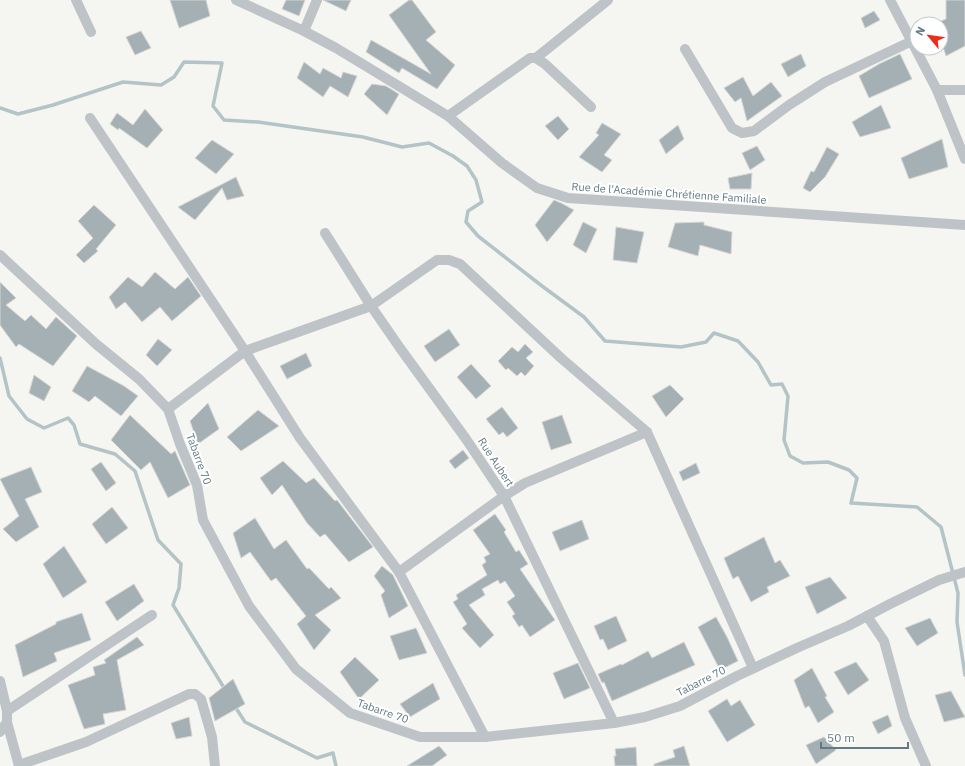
<svg xmlns="http://www.w3.org/2000/svg" width="965" height="766" font-family="'IBM Plex Sans',sans-serif">
<style>
.lines{fill:none;stroke-linecap:round;stroke-linejoin:round}
.stream{stroke:#b3c4c6;stroke-width:3.5}
.building{fill:#a4b0b3;stroke:#d6d6d4}
.street{stroke:#bdc3c6;stroke-width:10}
.labels{text-anchor:middle;dominant-baseline:central;stroke-width:4;stroke-linejoin:round;paint-order:stroke}
.street-label{font-size:11px;fill:#627a84;stroke:#fff}
</style>
<rect width="100%" height="100%" fill="#f5f5f1"/>
<g class="lines">
<g class="stream">
<path d="M 0,108 L 18,114 L 53,105 L 123,82 L 161,85 L 174,77 L 184,62 L 222,63 L 213,106 L 224,120 L 258,122 L 363,137 L 402,147 L 429,143 L 453,156 L 467,166 L 476,180 L 482,202 L 468,211 L 466,222 L 478,236 L 542,286 L 584,317 L 605,341 L 681,347 L 706,342 L 714,333 L 738,341 L 758,362 L 771,385 L 782,384 L 788,396 L 784,440 L 790,456 L 803,463 L 828,462 L 849,470 L 857,478 L 851,503 L 917,507 L 941,527 L 958,593 L 957,622 L 965,675"/>
<path d="M 0,358 L 9,396 L 27,419 L 44,428 L 68,418 L 74,425 L 80,444 L 115,454 L 135,471 L 158,540 L 181,564 L 179,588 L 173,605 L 226,691"/>
<path d="M 234,705 L 245,722 L 317,758 L 333,753 L 336,766"/>
</g>
</g>
<g class="building">
<path d="M 170,0 L 206,0 L 210,16 L 179,28 Z"/>
<path d="M 286,0 L 305,0 L 299,16 L 282,9 Z"/>
<path d="M 323,0 L 351,0 L 346,11 Z"/>
<path d="M 409,0 L 412,0 L 436,32 L 426,40 L 455,65 L 437,89 L 402,68 L 399,73 L 366,52 L 371,40 L 431,74 L 389,15 Z"/>
<path d="M 946,0 L 965,0 L 965,46 L 946,56 L 941,40 L 941,21 L 946,19 Z"/>
<path d="M 874,11 L 880,20 L 865,28 L 861,18 Z"/>
<path d="M 141,31 L 151,48 L 135,55 L 126,37 Z"/>
<path d="M 801,54 L 806,66 L 788,77 L 781,64 Z"/>
<path d="M 900,54 L 912,79 L 869,98 L 859,76 L 879,64 Z"/>
<path d="M 304,62 L 320,74 L 323,68 L 341,78 L 343,72 L 357,76 L 348,97 L 330,86 L 323,97 L 297,78 Z"/>
<path d="M 743,77 L 753,96 L 771,82 L 782,96 L 747,121 L 741,98 L 735,102 L 724,88 Z"/>
<path d="M 372,84 L 386,86 L 399,94 L 387,115 L 364,94 Z"/>
<path d="M 881,105 L 891,128 L 860,137 L 852,122 Z"/>
<path d="M 145,109 L 163,130 L 147,148 L 119,128 L 118,130 L 110,124 L 117,113 L 133,125 Z"/>
<path d="M 558,116 L 569,129 L 558,140 L 545,126 Z"/>
<path d="M 602,123 L 621,134 L 604,155 L 612,160 L 602,172 L 579,157 L 599,135 L 596,133 Z"/>
<path d="M 678,125 L 684,139 L 666,154 L 659,140 Z"/>
<path d="M 942,139 L 948,167 L 909,179 L 901,158 Z"/>
<path d="M 212,140 L 234,154 L 216,174 L 195,158 Z"/>
<path d="M 757,146 L 765,160 L 750,170 L 742,153 Z"/>
<path d="M 827,147 L 839,154 L 825,177 L 810,192 L 803,188 L 811,171 L 814,172 Z"/>
<path d="M 752,173 L 751,189 L 730,189 L 728,178 Z"/>
<path d="M 236,177 L 244,196 L 227,200 L 222,188 L 195,220 L 178,207 Z"/>
<path d="M 554,200 L 561,203 L 574,210 L 547,242 L 535,225 Z"/>
<path d="M 94,205 L 116,225 L 96,249 L 98,251 L 84,263 L 76,255 L 93,238 L 78,221 Z"/>
<path d="M 583,222 L 597,229 L 586,253 L 573,245 Z"/>
<path d="M 704,222 L 704,225 L 732,232 L 731,254 L 700,245 L 698,256 L 668,247 L 675,223 Z"/>
<path d="M 616,227 L 644,232 L 637,263 L 613,260 Z"/>
<path d="M 155,272 L 175,289 L 188,277 L 201,296 L 172,321 L 160,307 L 142,322 L 125,302 L 116,309 L 109,297 L 128,277 L 142,287 Z"/>
<path d="M 0,282 L 16,298 L 6,305 L 25,321 L 31,315 L 46,329 L 56,317 L 77,336 L 53,366 L 19,344 L 16,347 L 0,325 Z"/>
<path d="M 449,329 L 460,345 L 435,362 L 424,346 Z"/>
<path d="M 158,339 L 172,350 L 157,366 L 146,355 Z"/>
<path d="M 525,344 L 533,352 L 526,358 L 534,366 L 525,376 L 521,372 L 517,376 L 508,368 L 506,370 L 498,361 L 512,347 L 518,352 Z"/>
<path d="M 306,353 L 312,366 L 287,379 L 280,366 Z"/>
<path d="M 471,364 L 491,386 L 476,399 L 457,377 Z"/>
<path d="M 87,366 L 124,386 L 138,396 L 121,416 L 95,396 L 89,402 L 72,391 Z"/>
<path d="M 34,375 L 51,387 L 44,401 L 29,393 Z"/>
<path d="M 670,385 L 684,399 L 666,417 L 652,396 Z"/>
<path d="M 208,403 L 219,429 L 198,444 L 190,421 Z"/>
<path d="M 502,407 L 518,428 L 507,437 L 503,432 L 499,435 L 486,419 Z"/>
<path d="M 258,410 L 279,426 L 241,451 L 227,437 Z"/>
<path d="M 130,415 L 171,454 L 175,451 L 190,485 L 168,498 L 150,462 L 141,470 L 111,440 Z"/>
<path d="M 562,415 L 572,443 L 551,450 L 542,422 Z"/>
<path d="M 463,450 L 469,458 L 455,469 L 449,461 Z"/>
<path d="M 283,461 L 306,483 L 314,478 L 335,501 L 337,500 L 373,547 L 349,562 L 325,534 L 320,537 L 307,523 L 282,485 L 272,495 L 260,478 Z"/>
<path d="M 101,462 L 116,483 L 106,491 L 91,469 Z"/>
<path d="M 696,463 L 700,473 L 683,481 L 679,472 Z"/>
<path d="M 31,467 L 42,492 L 25,499 L 39,527 L 16,542 L 3,529 L 19,516 L 0,479 Z"/>
<path d="M 112,507 L 128,528 L 106,544 L 92,524 Z"/>
<path d="M 495,514 L 506,530 L 504,532 L 516,552 L 519,550 L 528,564 L 520,569 L 555,620 L 530,637 L 522,625 L 519,627 L 512,616 L 515,614 L 507,602 L 515,596 L 505,581 L 500,584 L 498,580 L 482,589 L 485,595 L 469,605 L 494,635 L 480,648 L 462,628 L 467,624 L 453,602 L 458,599 L 456,595 L 487,575 L 482,565 L 486,562 L 484,557 L 490,554 L 473,530 Z"/>
<path d="M 255,518 L 274,549 L 286,540 L 307,569 L 309,568 L 329,589 L 331,587 L 341,598 L 315,615 L 331,630 L 314,650 L 297,624 L 306,616 L 276,578 L 271,581 L 250,552 L 241,558 L 233,533 Z"/>
<path d="M 582,520 L 589,539 L 560,551 L 552,532 Z"/>
<path d="M 764,537 L 775,563 L 780,560 L 790,576 L 767,587 L 769,592 L 751,602 L 738,576 L 733,579 L 724,558 Z"/>
<path d="M 64,546 L 87,582 L 63,598 L 43,564 Z"/>
<path d="M 382,566 L 393,575 L 408,606 L 389,618 L 381,595 L 385,591 L 374,576 Z"/>
<path d="M 830,577 L 847,598 L 817,614 L 805,587 Z"/>
<path d="M 134,584 L 144,601 L 117,621 L 105,602 Z"/>
<path d="M 82,613 L 91,640 L 54,653 L 57,661 L 23,677 L 15,645 L 56,624 L 56,622 Z"/>
<path d="M 616,616 L 627,641 L 608,650 L 603,639 L 600,640 L 594,626 Z"/>
<path d="M 716,617 L 727,637 L 738,661 L 720,670 L 698,627 Z"/>
<path d="M 930,618 L 938,633 L 917,646 L 905,628 Z"/>
<path d="M 416,628 L 427,653 L 399,660 L 390,636 Z"/>
<path d="M 137,637 L 144,645 L 117,660 L 126,710 L 103,714 L 105,724 L 84,729 L 68,685 L 95,675 L 93,667 L 106,663 L 104,660 Z"/>
<path d="M 684,642 L 695,665 L 612,701 L 604,682 L 602,683 L 598,674 L 621,664 L 622,665 L 648,651 L 652,658 Z"/>
<path d="M 355,657 L 379,680 L 359,699 L 340,672 Z"/>
<path d="M 856,662 L 869,680 L 848,695 L 834,672 Z"/>
<path d="M 578,663 L 590,688 L 564,699 L 553,673 Z"/>
<path d="M 812,668 L 827,696 L 825,697 L 834,712 L 818,723 L 809,706 L 805,708 L 794,680 Z"/>
<path d="M 233,679 L 245,704 L 215,721 L 209,698 Z"/>
<path d="M 433,683 L 440,699 L 410,717 L 400,704 Z"/>
<path d="M 951,691 L 965,717 L 944,722 L 935,695 Z"/>
<path d="M 727,699 L 731,706 L 740,700 L 755,725 L 727,742 L 708,711 Z"/>
<path d="M 888,715 L 892,726 L 878,734 L 872,722 Z"/>
<path d="M 189,717 L 192,736 L 176,739 L 171,723 Z"/>
<path d="M 824,737 L 836,750 L 816,764 L 806,745 Z"/>
<path d="M 439,746 L 447,755 L 432,766 L 407,766 Z"/>
<path d="M 684,746 L 690,766 L 654,766 L 654,764 L 675,757 L 673,750 Z"/>
<path d="M 636,747 L 637,766 L 615,766 L 614,756 L 616,756 L 615,749 Z"/>
</g>
<g class="lines">
<g class="street">
<path d="M 76,0 L 91,32"/>
<path d="M 236,0 L 304,31 L 336,48 L 374,71 L 448,116 L 502,163 L 537,188 L 568,198 L 965,225"/>
<path d="M 890,0 L 937,90 L 965,159"/>
<path d="M 304,31 L 317,0"/>
<path d="M 685,49 L 732,128 L 742,133 L 754,131 L 789,105 L 825,82 L 912,41"/>
<path d="M 536,58 L 545,64 L 591,107"/>
<path d="M 937,90 L 965,90"/>
<path d="M 448,116 L 530,58 L 536,58 L 608,0"/>
<path d="M 90,118 L 245,351 L 300,438 L 399,572 L 485,737"/>
<path d="M 325,233 L 371,306 L 400,348 L 466,439 L 504,496 L 614,723"/>
<path d="M 0,255 L 96,344 L 139,379 L 168,409 L 180,444 L 197,485 L 203,520 L 249,606 L 296,669 L 350,713 L 420,737 L 485,737 L 614,723 L 645,717 L 680,706 L 737,676 L 799,647 L 848,626 L 890,604 L 939,580 L 965,572"/>
<path d="M 168,409 L 245,351 L 371,306 L 437,260 L 449,260 L 460,264 L 561,358 L 647,432 L 753,668"/>
<path d="M 399,572 L 504,496 L 525,483 L 647,432"/>
<path d="M 867,616 L 884,641 L 905,718 L 926,766"/>
<path d="M 0,681 L 7,711 L 7,722 L 19,766"/>
<path d="M 7,711 L 152,615"/>
<path d="M 0,732 L 7,722"/>
<path d="M 19,765 L 86,742 L 189,694 L 195,694 L 201,699 L 212,737 L 215,766"/>
</g>
</g>
<g class="labels">
<g class="street-label">
<text transform="translate(669 193) rotate(4)">Rue de l'Académie Chrétienne Familiale</text>
<text transform="translate(199 459) rotate(70)">Tabarre 70</text>
<text transform="translate(496 462) rotate(57)">Rue Aubert</text>
<text transform="translate(701 681) rotate(-27)">Tabarre 70</text>
<text transform="translate(383 711) rotate(19)">Tabarre 70</text>
</g>
</g>
<g transform="translate(929 36) rotate(299)"><circle r="19" fill="#ffffff" stroke="#c0cace"/>
<path d="M0-3L7 15L0 10L-7 15Z" fill="#ec2d1a"/>
<text y="-6" font-size="11" font-weight="bold" text-anchor="middle" fill="#627a84">N</text>
</g>
<path d="M821 742v6h87v-6" fill="none" stroke="#627a84" stroke-width="2"/>
<text x="827" y="742" font-size="12" fill="#627a84" stroke="#ffffff" stroke-width="3" paint-order="stroke">50 m</text>
</svg>
